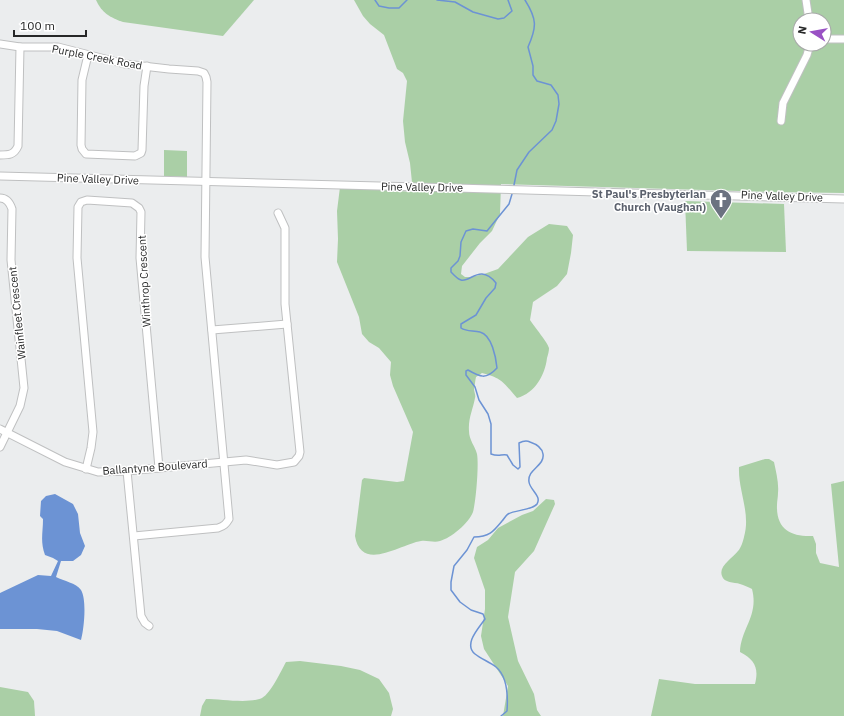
<svg xmlns="http://www.w3.org/2000/svg" width="844" height="716" font-family="'IBM Plex Sans',sans-serif">
<style>
.green{fill:#aacfa6;fill-rule:evenodd}
.water{fill:#6c93d4}
.lines{fill:none;stroke-linecap:round;stroke-linejoin:round}
.stream{stroke:#6c93d4;stroke-width:1.5}
.minor-casing{stroke:#bfc0c1;stroke-width:9}
.minor{stroke:#fff;stroke-width:7}
.labels{text-anchor:middle;dominant-baseline:central;stroke-width:3;stroke-linejoin:round;paint-order:stroke}
.street-label{font-size:11px;fill:#262727;stroke:#fff}
.worship-label{font-size:11px;font-weight:bold;fill:#5b616d;stroke:#fff;text-anchor:end}
</style>
<rect width="100%" height="100%" fill="#ebedee"/>
<g class="green">
<path d="M 96,0 L 254,0 L 223,36 L 123,22 C 109,17 102,13 96,0 Z"/>
<path d="M 354,0 L 844,0 L 844,193 L 772,192 L 501,184 L 500,214 L 492,231 L 480,243 L 462,266 L 461,274 L 465,277 L 471,277 L 484,274 L 498,269 L 528,237 L 549,224 L 567,226 L 573,235 L 571,253 L 567,274 L 557,286 L 533,302 L 530,320 C 534,326 548,343 549,348 C 549,351 548,355 547,358 C 545,375 535,393 517,398 C 504,383 502,378 482,373 L 476,377 C 475,381 475,385 474,389 C 474,392 476,395 475,398 C 473,409 468,419 469,431 C 469,440 475,446 477,454 C 479,464 476,501 473,512 C 469,523 451,538 440,541 C 434,543 427,540 421,541 C 401,544 361,573 355,536 L 362,480 L 364,478 L 397,482 L 404,481 L 413,432 L 393,386 L 390,375 L 391,362 L 379,348 L 369,342 L 362,334 L 359,317 L 337,262 L 338,239 L 337,211 L 340,187 L 413,192 L 410,163 L 405,142 L 403,121 L 407,81 L 403,73 L 397,69 L 384,35 L 370,24 L 363,16 ZM 800,20 L 824,20 L 824,44 L 800,44 Z"/>
<path d="M 164,150 L 187,151 L 187,177 L 164,176 Z"/>
<path d="M 685,201 L 784,204 L 786,252 L 687,251 Z"/>
<path d="M 765,459 L 769,459 L 774,462 C 776,472 779,483 778,493 C 778,497 777,501 777,505 C 776,530 792,537 813,536 L 816,544 L 816,553 L 820,563 L 839,567 L 831,484 L 844,481 L 844,716 L 651,716 L 659,679 L 695,684 L 755,684 C 759,668 755,660 740,652 C 741,628 759,616 752,589 C 748,587 744,585 740,584 C 734,582 724,583 722,576 C 718,566 733,558 738,551 C 741,548 743,541 744,537 C 751,513 738,491 739,467 Z"/>
<path d="M 546,499 L 554,500 L 555,504 L 534,551 L 515,572 L 508,617 L 518,661 L 534,694 L 537,710 L 541,716 L 503,716 L 508,686 L 484,649 L 481,636 L 485,609 L 485,590 L 474,558 L 477,547 L 488,540 L 498,528 L 522,515 L 533,511 Z"/>
<path d="M 300,661 L 341,666 L 360,670 L 379,679 L 389,693 L 393,709 L 391,716 L 200,716 L 202,706 L 206,699 C 221,699 249,704 262,698 C 271,693 281,671 286,662 Z"/>
<path d="M 0,687 L 28,692 L 34,701 L 35,716 L 0,716 Z"/>
</g>
<path class="water" d="M 55,494 L 73,504 L 78,514 L 80,533 L 85,546 L 81,555 L 73,561 L 61,561 L 56,577 C 64,581 76,583 81,590 C 87,600 84,629 81,640 L 57,631 L 37,629 L 0,629 L 0,593 L 38,575 L 51,576 L 58,561 L 53,558 L 45,555 C 40,541 43,533 43,519 L 40,516 L 41,501 L 46,496 Z"/>
<g class="lines">
<g class="stream">
<path d="M 375,0 L 379,6 L 389,8 L 399,8 L 407,0"/>
<path d="M 437,0 L 455,2 L 473,12 L 498,19 L 504,18 L 512,11 L 508,0"/>
<path d="M 514,185 L 517,170 L 529,152 L 552,130 L 556,121 L 559,104 L 558,95 L 551,85 L 537,81 L 533,75 L 533,66 L 528,47 C 537,27 537,19 525,0"/>
<path d="M 501,716 L 507,711 C 508,697 507,676 496,667 C 490,662 481,659 475,654 C 463,644 479,628 485,619 L 483,614 L 471,610 L 460,602 L 451,590 L 451,582 L 454,566 L 467,550 L 474,537 C 489,537 493,532 502,521 C 504,519 506,515 508,514 C 515,510 533,510 537,504 C 542,496 530,490 529,482 C 527,469 545,466 543,454 C 542,447 536,444 530,442 C 526,440 523,441 519,443 L 520,467 L 518,469 L 513,465 L 507,455 C 501,454 499,457 491,454 L 491,424 L 488,414 L 479,400 L 475,387 L 466,375 L 466,371 L 468,370 C 480,377 486,380 497,368 C 496,358 492,335 480,332 C 474,330 467,332 461,328 L 461,324 L 476,315 L 486,298 L 495,288 L 496,283 C 480,263 470,283 461,280 C 457,279 453,274 451,272 L 451,268 L 458,261 L 460,256 L 461,242 L 466,231 L 473,229 L 487,231 L 509,204 L 512,194"/>
</g>
<g class="minor-casing">
<g id="minor">
<path d="M 806,0 L 809,20"/>
<path d="M 824,39 L 844,39"/>
<path d="M 0,44 L 20,47 L 58,47 L 125,64 L 169,69 L 198,71 L 204,73 L 206,77 L 207,82 L 205,257 L 229,519 C 226,524 224,526 218,528 L 134,536"/>
<path d="M 88,55 L 82,80 L 81,145 L 82,149 L 86,154 L 135,156 L 141,153 L 142,150 L 144,86 L 147,66"/>
<path d="M 781,121 L 783,103 L 807,55 L 810,44"/>
<path d="M 0,155 C 9,155 14,155 18,146 L 20,47"/>
<path d="M 0,176 C 281,184 563,190 844,199"/>
<path d="M 0,198 C 7,198 10,203 12,209 L 11,260 L 24,388 L 20,406 L 0,447"/>
<path d="M 212,330 L 287,324"/>
<path d="M 0,429 L 65,462 L 98,472 L 127,471 L 246,460 L 277,465 L 294,462 L 299,456 L 300,452 L 285,304 L 285,228 L 278,213"/>
<path d="M 86,469 L 91,448 L 93,432 L 77,258 L 78,207 L 81,202 L 87,200 L 132,203 L 139,208 L 141,212 L 140,258 L 159,468"/>
<path d="M 127,471 L 141,616 L 145,623 L 149,626"/>
</g>
</g>
<use href="#minor" class="minor"/>
</g>
<defs>
<g id="church-pin" transform="scale(1.15)"><path d="M0 17L-7.5 6A9.5 9.5 0 1 1 7.5 6Z" fill="#6b7280" stroke="#fff"/><path d="M-1.2-6h2.4v3.5h3.3v2.4h-3.3V6h-2.4V-.1h-3.3v-2.4h3.3Z" fill="#fff"/></g>
</defs>
<g fill-rule="evenodd">
<use href="#church-pin" x="721" y="200"/>
</g>
<g class="labels">
<g class="street-label">
<text transform="translate(97 57) rotate(11)">Purple Creek Road</text>
<text transform="translate(98 179) rotate(2)">Pine Valley Drive</text>
<text transform="translate(422 187) rotate(1)">Pine Valley Drive</text>
<text transform="translate(782 196) rotate(2)">Pine Valley Drive</text>
<text transform="translate(144 281) rotate(-93)">Winthrop Crescent</text>
<text transform="translate(17 313) rotate(-96)">Wainfleet Crescent</text>
<text transform="translate(155 467) rotate(-4)">Ballantyne Boulevard</text>
</g>
<g class="worship-label">
<text x="706" y="194">St Paul's Presbyterian<tspan x="706" dy="13">Church (Vaughan)</tspan></text>
</g>
</g>
<g transform="translate(812 32) rotate(281)"><circle r="19" fill="#ffffff" stroke="#a8a9a9"/>
<path d="M0-3L7 15L0 10L-7 15Z" fill="#9951c4"/>
<text y="-6" font-size="11" font-weight="bold" text-anchor="middle" fill="#262727">N</text>
</g>
<path d="M14 30v6h72v-6" fill="none" stroke="#262727" stroke-width="2"/>
<text x="20" y="30" font-size="12" fill="#262727" stroke="#ffffff" stroke-width="3" paint-order="stroke">100 m</text>
</svg>
